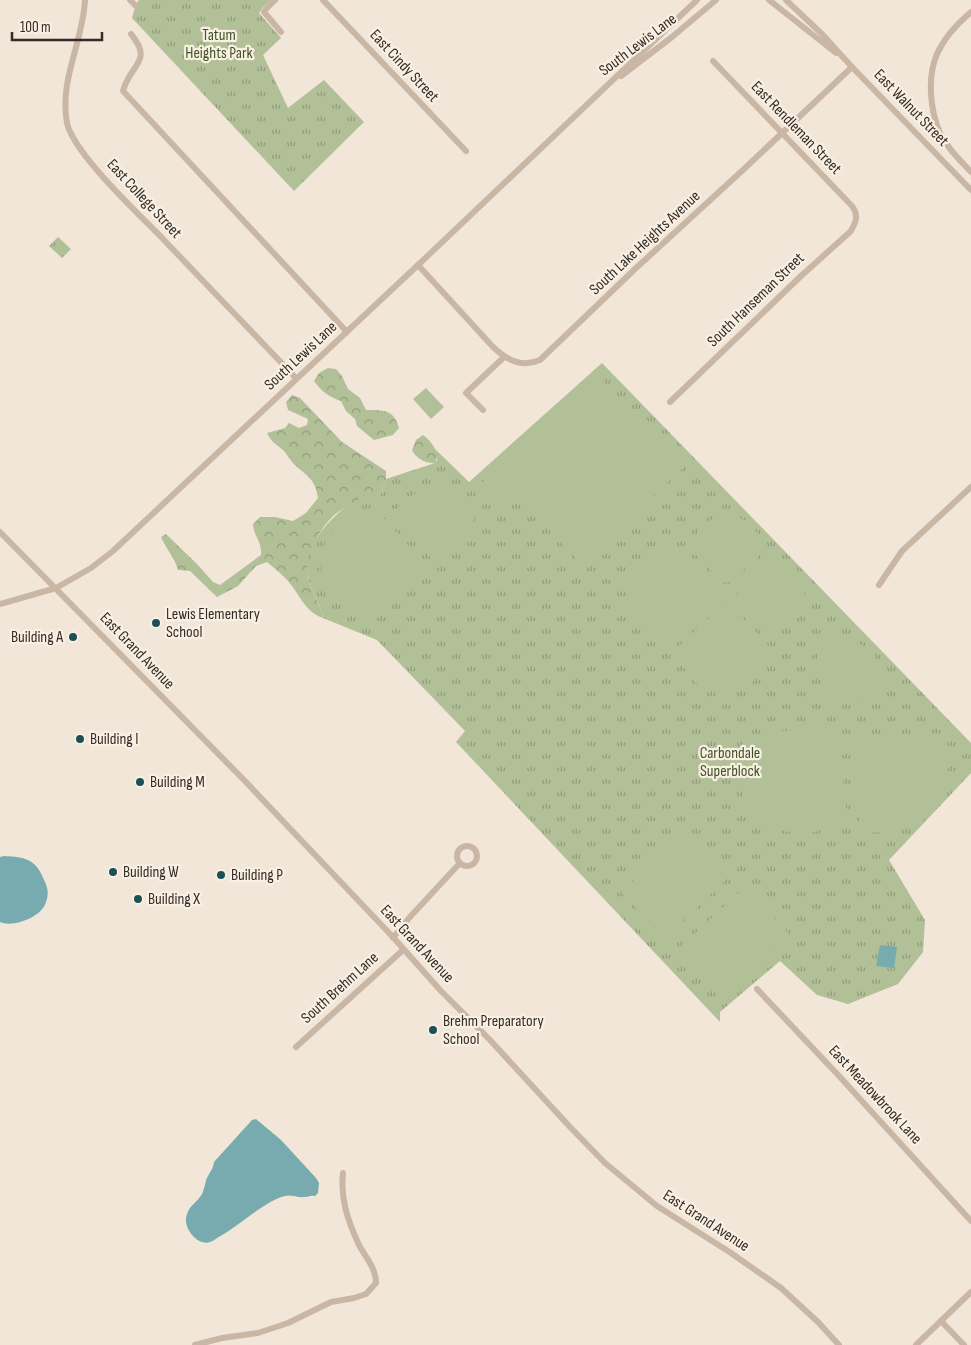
<svg xmlns="http://www.w3.org/2000/svg" width="971" height="1345" font-family="'Sofia Sans Condensed',sans-serif">
<style>
.forest{fill:url(#forest-crowns)}
.park{fill:url(#park-tufts)}
.garden{fill:#b2c098}
.water{fill:#77abaf}
.lines{fill:none;stroke-linecap:round;stroke-linejoin:round}
.minor{stroke:#c9b6a4;stroke-width:6}
.poi-dot{fill:#1b5156;stroke:#f9f0e4;stroke-width:2}
.labels{text-anchor:middle;dominant-baseline:central;stroke-width:4.5;stroke-linejoin:round;paint-order:stroke}
.park-label{font-size:16px;fill:#435329;stroke:#f9f0e4}
.street-label{font-size:16px;fill:#342b26;stroke:#f9f0e4}
.poi-label{font-size:16px;fill:#342b26;stroke:#f9f0e4;text-anchor:start}
</style>
<defs>
<pattern id="forest-crowns" width="20" height="18" patternUnits="userSpaceOnUse" patternTransform="scale(1.25)"><rect width="20" height="18" fill="#b2c098"/><path d="M2 6a3 3 0 1 1 6 0M12 15a3 3 0 1 1 6 0" fill="none" stroke="#929c7c"/></pattern>
<pattern id="park-tufts" width="24" height="20" patternUnits="userSpaceOnUse" patternTransform="scale(1.25)"><rect width="24" height="20" fill="#b2c098"/><path d="M3 7l-1-3M5 7V3M7 7l1-3M15 17l-1-3M17 17v-4M19 17l1-3" fill="none" stroke="#929c7c"/></pattern>
</defs>
<rect width="100%" height="100%" fill="#f1e6d8"/>
<g class="forest">
<path d="M 328,368 L 336,369 L 342,376 L 348,389 L 360,398 L 366,410 C 383,410 394,409 399,428 L 393,435 L 374,440 L 357,426 L 355,419 L 346,411 L 341,401 C 329,397 321,391 314,381 L 319,373 Z"/>
<path d="M 292,395 L 300,398 L 342,442 L 386,471 L 386,479 L 379,499 C 369,501 358,502 349,506 C 326,514 305,551 308,575 C 310,591 321,603 323,618 C 305,612 300,595 288,581 C 282,574 274,568 267,562 L 256,566 L 238,586 L 217,597 L 190,571 L 178,570 C 175,558 166,549 161,537 L 166,534 L 197,564 L 213,582 L 220,585 L 261,555 C 262,540 254,538 253,524 L 260,517 L 275,517 L 293,521 L 306,513 L 318,498 C 315,477 306,476 293,463 C 289,459 287,454 283,450 C 276,444 271,442 267,433 L 285,428 L 289,423 L 299,428 L 307,425 L 308,419 L 288,410 L 286,402 Z"/>
<path d="M 423,435 C 432,442 440,452 435,463 C 425,464 416,458 412,450 L 416,440 Z"/>
</g>
<g class="park">
<path d="M 139,0 L 271,0 L 263,7 L 259,13 L 281,38 L 263,55 L 288,108 L 324,80 L 364,122 L 294,191 L 132,18 L 136,4 Z"/>
<path d="M 58,237 L 71,249 L 62,258 L 49,246 Z"/>
<path d="M 602,363 L 971,743 L 971,773 L 889,860 L 925,920 L 923,952 L 898,984 L 848,1004 L 817,995 L 780,961 L 720,1012 L 720,1022 L 456,742 L 465,731 L 377,640 L 323,618 C 321,603 310,591 308,575 C 305,547 323,526 343,509 C 348,505 357,499 363,498 C 368,497 374,498 379,499 L 386,479 L 435,463 L 437,460 L 435,449 L 469,482 Z"/>
</g>
<g class="garden">
<path d="M 597,374 L 684,467 L 581,564 L 513,491 L 500,503 L 481,483 Z"/>
<path d="M 426,388 L 444,407 L 431,419 L 413,399 Z"/>
<path d="M 435,488 C 454,490 468,500 475,519 L 436,556 L 430,557 L 392,517 C 402,499 415,490 435,488 Z"/>
<path d="M 374,507 L 420,558 L 421,570 L 370,618 C 302,602 306,520 374,507 Z"/>
<path d="M 728,515 C 750,518 761,532 762,553 L 731,582 L 723,583 L 693,552 C 692,531 709,516 728,515 Z"/>
<path d="M 669,551 L 687,558 L 718,591 L 718,599 L 672,640 C 618,632 611,558 669,551 Z"/>
<path d="M 769,561 C 774,562 780,562 785,564 C 820,578 805,638 767,630 L 738,598 L 738,592 Z"/>
<path d="M 724,604 L 729,604 L 771,648 C 760,708 686,707 678,647 Z"/>
<path d="M 837,639 C 867,638 886,662 883,692 L 831,702 L 826,698 L 816,647 L 826,642 Z"/>
<path d="M 829,726 L 838,734 L 847,815 C 789,866 709,801 748,735 Z"/>
<path d="M 939,733 C 951,755 952,789 935,810 C 918,830 885,837 860,830 L 853,748 L 858,741 Z"/>
<path d="M 688,828 L 732,874 L 665,938 L 621,892 Z"/>
<path d="M 745,887 L 788,933 L 721,996 L 677,950 Z"/>
</g>
<g class="water">
<path d="M 4,856 C 25,857 36,859 44,880 C 48,887 49,895 46,902 C 42,917 13,928 0,922 L 0,857 Z"/>
<path d="M 880,945 L 897,947 L 894,968 L 876,966 Z"/>
<path d="M 256,1119 L 281,1140 L 316,1178 L 319,1183 L 318,1193 L 315,1196 C 310,1195 309,1197 304,1197 C 298,1198 291,1194 285,1196 C 264,1201 237,1228 217,1238 C 216,1239 211,1242 210,1242 C 198,1246 185,1230 186,1219 C 188,1205 197,1203 202,1194 C 205,1188 205,1181 208,1176 C 211,1170 213,1169 214,1162 L 252,1120 Z"/>
</g>
<g class="lines">
<g class="minor">
<path d="M 85,0 C 83,42 59,80 67,123 C 74,154 139,214 163,239 C 207,285 252,332 296,378"/>
<path d="M 130,0 L 137,7"/>
<path d="M 275,0 L 266,9 L 264,12 L 281,32"/>
<path d="M 323,0 L 466,151"/>
<path d="M 769,0 L 836,53"/>
<path d="M 786,0 L 822,34 L 852,67 L 971,190"/>
<path d="M 971,12 C 958,23 944,38 937,54 C 927,77 930,110 940,133 C 947,148 960,160 971,172"/>
<path d="M 131,34 C 154,62 130,64 123,91 L 347,332"/>
<path d="M 621,76 L 672,37 L 716,0"/>
<path d="M 418,265 L 493,347 C 507,360 521,368 540,360 L 635,269 L 744,169 L 852,67"/>
<path d="M 670,402 L 801,276 L 851,231 C 856,222 859,215 852,206 L 713,61"/>
<path d="M 483,410 L 466,393 L 504,357"/>
<path d="M 0,532 L 244,780 L 392,936 L 441,991 L 490,1040 L 570,1127 L 605,1163 L 657,1206 L 731,1253 L 781,1288 L 818,1322 L 839,1345"/>
<path d="M 879,585 L 902,551 L 971,487"/>
<path d="M 0,604 L 56,588 L 91,568 L 113,551 L 418,265 L 697,0"/>
<circle cx="467" cy="856" r="10"/>
<path d="M 393,938 L 409,918 L 460,863"/>
<path d="M 757,989 L 840,1077 L 971,1221"/>
<path d="M 296,1047 L 403,950"/>
<path d="M 941,1321 L 964,1345"/>
<path d="M 195,1345 L 222,1338 L 258,1333 L 288,1323 L 331,1302 L 354,1298 L 366,1294 L 376,1283 C 376,1268 366,1258 359,1245 C 348,1221 340,1199 343,1173"/>
<path d="M 916,1345 L 971,1292"/>
</g>
</g>
<g class="poi-dot">
<circle cx="156" cy="623" r="5"/>
<circle cx="73" cy="637" r="5"/>
<circle cx="80" cy="739" r="5"/>
<circle cx="140" cy="782" r="5"/>
<circle cx="113" cy="872" r="5"/>
<circle cx="221" cy="875" r="5"/>
<circle cx="138" cy="899" r="5"/>
<circle cx="433" cy="1030" r="5"/>
</g>
<g class="labels">
<g class="park-label">
<text x="219" y="35">Tatum<tspan x="219" dy="18">Heights Park</tspan></text>
<text x="730" y="753">Carbondale<tspan x="730" dy="18">Superblock</tspan></text>
</g>
<g class="street-label">
<text transform="translate(638 45) rotate(-37)">South Lewis Lane</text>
<text transform="translate(404 66) rotate(47)">East Cindy Street</text>
<text transform="translate(911 108) rotate(46)">East Walnut Street</text>
<text transform="translate(796 128) rotate(46)">East Rendleman Street</text>
<text transform="translate(144 199) rotate(47)">East College Street</text>
<text transform="translate(645 243) rotate(-43)">South Lake Heights Avenue</text>
<text transform="translate(756 300) rotate(-44)">South Hanseman Street</text>
<text transform="translate(301 356) rotate(-43)">South Lewis Lane</text>
<text transform="translate(137 651) rotate(46)">East Grand Avenue</text>
<text transform="translate(417 944) rotate(47)">East Grand Avenue</text>
<text transform="translate(340 988) rotate(-42)">South Brehm Lane</text>
<text transform="translate(875 1095) rotate(47)">East Meadowbrook Lane</text>
<text transform="translate(706 1221) rotate(33)">East Grand Avenue</text>
</g>
<g class="poi-label">
<text x="166" y="614">Lewis Elementary<tspan x="166" dy="18">School</tspan></text>
<text x="63" y="637" text-anchor="end">Building A</text>
<text x="90" y="739">Building I</text>
<text x="150" y="782">Building M</text>
<text x="123" y="872">Building W</text>
<text x="231" y="875">Building P</text>
<text x="148" y="899">Building X</text>
<text x="443" y="1021">Brehm Preparatory<tspan x="443" dy="18">School</tspan></text>
</g>
</g>
<path d="M12 32v8h90v-8" fill="none" stroke="#342b26" stroke-width="2.5"/>
<text x="20" y="32" font-size="15" fill="#342b26" stroke="#f9f0e4" stroke-width="4" paint-order="stroke">100 m</text>
</svg>
